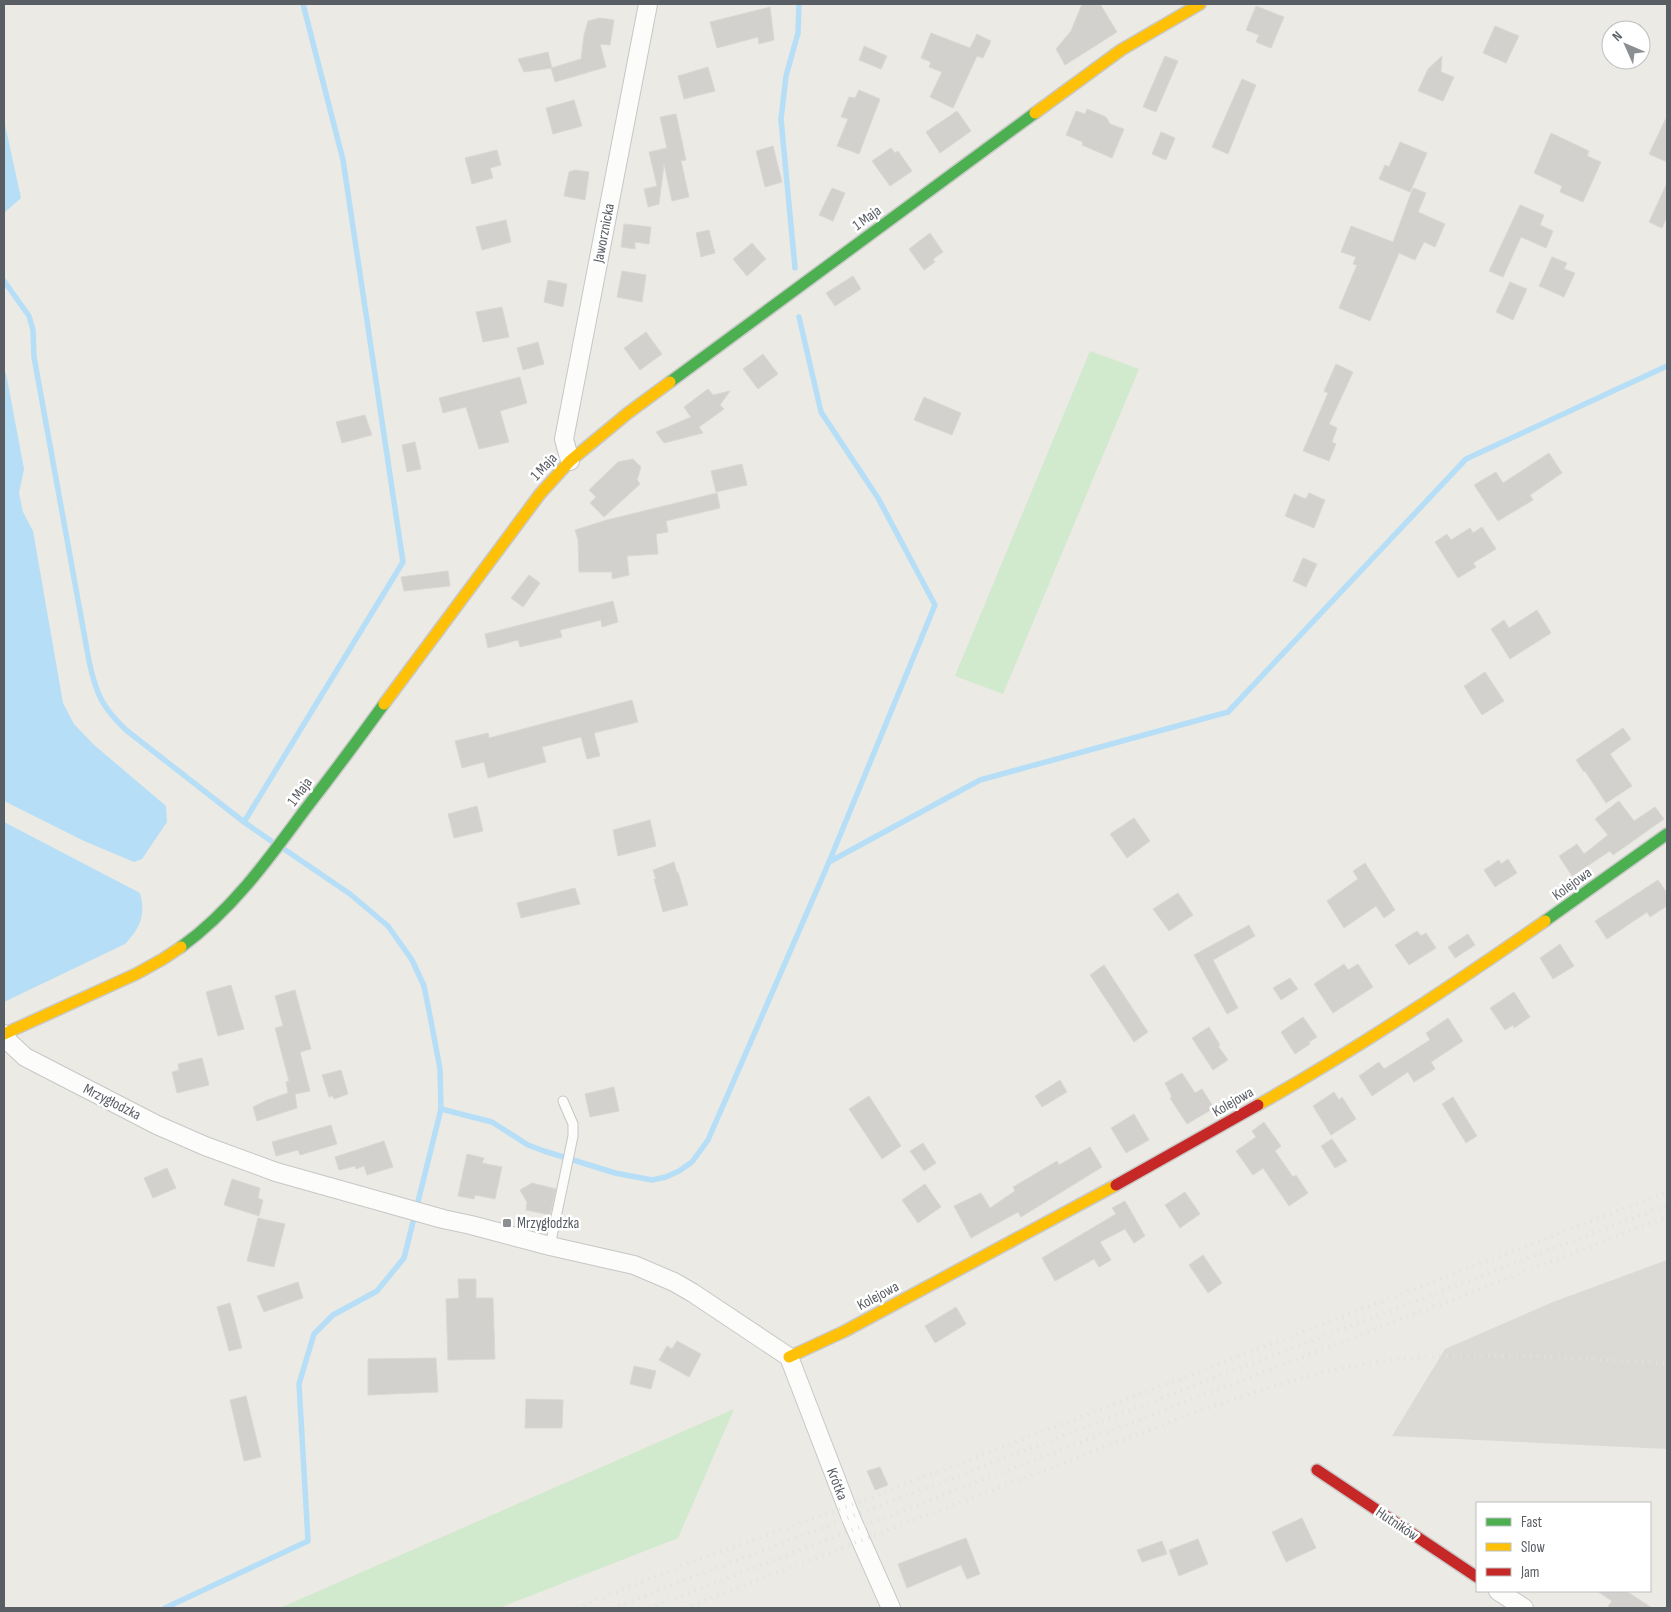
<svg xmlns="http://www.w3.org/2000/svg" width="1671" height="1612" font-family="'Sofia Sans Condensed',sans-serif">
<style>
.industrial{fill:#dcdad5}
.green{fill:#d1e9cd}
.water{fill:#b6dff7}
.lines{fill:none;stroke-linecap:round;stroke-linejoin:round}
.stream{stroke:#b6dff7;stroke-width:5.5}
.building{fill:#d2d1ce;stroke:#dad8d3}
.lane-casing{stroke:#c6c7c6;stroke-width:11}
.street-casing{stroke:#c6c7c6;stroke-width:20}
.fast-casing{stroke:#c8c9c8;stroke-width:14}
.slow-casing{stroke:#c8c9c8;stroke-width:14}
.jam-casing{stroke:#c8c9c8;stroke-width:14}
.lane{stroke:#fcfcfb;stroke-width:9}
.street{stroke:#fcfcfb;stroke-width:18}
.fast{stroke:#4caf50;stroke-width:11}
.slow{stroke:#ffc107;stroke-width:11}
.jam{stroke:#c62828;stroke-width:11}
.rail{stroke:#e2e2e1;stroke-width:4;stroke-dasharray:1 6;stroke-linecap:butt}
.poi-dot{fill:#8c8f91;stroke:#fff;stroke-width:2}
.labels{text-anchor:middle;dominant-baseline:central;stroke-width:5;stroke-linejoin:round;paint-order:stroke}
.street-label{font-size:15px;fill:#595e64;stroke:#fff}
.poi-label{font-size:15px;fill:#595e64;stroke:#fff;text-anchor:start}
</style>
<rect width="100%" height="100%" fill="#ebeae4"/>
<path class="industrial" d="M 1667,1260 L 1667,1449 L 1392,1436 L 1445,1349 L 1553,1302 Z"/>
<g class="green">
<path d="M 1090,351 L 1139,369 L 1003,694 L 955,676 Z"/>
<path d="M 734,1409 L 678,1538 L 499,1608 L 280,1608 Z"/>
</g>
<g class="water">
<path d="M 4,120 L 21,198 L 4,213 Z"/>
<path d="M 4,372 L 6,373 L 24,469 L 19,493 L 23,512 L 33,531 L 63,703 L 74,724 L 93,744 L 166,806 L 167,822 L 142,859 L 134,862 L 84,841 L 4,801 Z"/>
<path d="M 4,822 L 140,893 C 146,915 140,928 125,944 L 4,1002 Z"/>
</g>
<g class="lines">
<g class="stream">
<path d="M 795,268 L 781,119 L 786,76 L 798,33 L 799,4"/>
<path d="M 4,281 L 29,316 L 33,330 L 34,357 L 89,661 C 96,694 102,707 126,730 L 244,822 L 274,843"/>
<path d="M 244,822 L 403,562 L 343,160 L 303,4"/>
<path d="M 829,862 L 980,780 L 1228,712 L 1466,459 L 1667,366"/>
<path d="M 441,1109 L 492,1122 L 528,1145 L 544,1151 L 615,1173 L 652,1180 L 666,1177 L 679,1171 L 692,1162 L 708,1140 L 829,862 L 935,605 L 878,498 L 821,412 L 799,317"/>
<path d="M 165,1608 L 308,1541 L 299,1384 L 314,1334 L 333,1315 L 377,1291 L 404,1258 L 441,1109 L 440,1069 L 431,1021 L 424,986 L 412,960 L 388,926 L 350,894 L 284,849"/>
</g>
</g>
<g class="building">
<path d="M 1082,4 L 1100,4 L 1117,32 L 1065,65 L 1056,49 L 1071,31 Z"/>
<path d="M 1256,6 L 1284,17 L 1271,48 L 1256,42 L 1259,35 L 1246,30 Z"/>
<path d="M 770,7 L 774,40 L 759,44 L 758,37 L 717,48 L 710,22 Z"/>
<path d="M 600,18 L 614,20 L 610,45 L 600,44 L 606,67 L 555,82 L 551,68 L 581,59 L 584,35 L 588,21 Z"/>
<path d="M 1495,26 L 1519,36 L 1506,63 L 1483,53 Z"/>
<path d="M 931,33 L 970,48 L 977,34 L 991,41 L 983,58 L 977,56 L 953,108 L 930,97 L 942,72 L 929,67 L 931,62 L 921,58 Z"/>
<path d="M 864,46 L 887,56 L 881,69 L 859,60 Z"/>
<path d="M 548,52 L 552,68 L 524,72 L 518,59 Z"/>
<path d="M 1165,56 L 1178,61 L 1156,112 L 1143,107 Z"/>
<path d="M 1442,56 L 1441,72 L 1454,77 L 1443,101 L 1418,91 L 1428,69 Z"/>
<path d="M 708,67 L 715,91 L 684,99 L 678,76 Z"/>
<path d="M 1242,79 L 1256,85 L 1228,154 L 1212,147 Z"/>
<path d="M 859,90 L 880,99 L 859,154 L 837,146 L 848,119 L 841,117 L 849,97 L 855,98 Z"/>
<path d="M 574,100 L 582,126 L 553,134 L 546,108 Z"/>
<path d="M 1087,109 L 1106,117 L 1110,124 L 1124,129 L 1112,158 L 1082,145 L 1083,142 L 1066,135 L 1076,111 L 1085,114 Z"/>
<path d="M 957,111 L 971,131 L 940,153 L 926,132 Z"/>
<path d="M 676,114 L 686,160 L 681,161 L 689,197 L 672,201 L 664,164 L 659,204 L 648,207 L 644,189 L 657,186 L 649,152 L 667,148 L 660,117 Z"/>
<path d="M 1667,116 L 1667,162 L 1649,154 Z"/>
<path d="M 1161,132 L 1175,138 L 1166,160 L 1152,154 Z"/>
<path d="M 1551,133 L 1589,151 L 1587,156 L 1601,162 L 1583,202 L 1560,192 L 1562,186 L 1534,173 Z"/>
<path d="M 1400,142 L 1427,153 L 1410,192 L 1379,179 L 1385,165 L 1389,167 Z"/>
<path d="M 773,146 L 782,182 L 765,187 L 756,151 Z"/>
<path d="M 891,148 L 895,153 L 898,151 L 912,171 L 890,186 L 872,161 Z"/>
<path d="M 497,150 L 501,165 L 490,168 L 493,178 L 472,184 L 465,158 Z"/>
<path d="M 575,170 L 589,172 L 585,200 L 564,196 L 569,172 Z"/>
<path d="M 1667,183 L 1667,217 L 1662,228 L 1649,222 Z"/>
<path d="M 832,188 L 845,193 L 833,221 L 819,215 Z"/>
<path d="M 1413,188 L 1426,193 L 1418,212 L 1445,224 L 1435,247 L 1424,242 L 1415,260 L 1399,253 L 1370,321 L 1339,308 L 1357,265 L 1353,264 L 1356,257 L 1341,252 L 1351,226 L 1393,242 Z"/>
<path d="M 1520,205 L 1544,215 L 1540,225 L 1553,231 L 1546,248 L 1521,237 L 1503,277 L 1489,271 Z"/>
<path d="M 506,220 L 511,242 L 482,250 L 476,227 Z"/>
<path d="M 624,224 L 651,227 L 649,244 L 635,242 L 635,249 L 621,247 Z"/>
<path d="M 709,230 L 715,253 L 701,257 L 696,233 Z"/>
<path d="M 930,233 L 943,252 L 933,259 L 935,262 L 924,270 L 909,249 Z"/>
<path d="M 752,243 L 766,259 L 747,276 L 733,259 Z"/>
<path d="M 1552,257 L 1567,263 L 1564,269 L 1575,273 L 1564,297 L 1539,286 Z"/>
<path d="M 622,271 L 646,275 L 642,302 L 617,297 Z"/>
<path d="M 853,276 L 861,289 L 835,306 L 826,293 Z"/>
<path d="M 548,280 L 567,284 L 563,307 L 544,302 Z"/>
<path d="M 1510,282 L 1527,289 L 1513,320 L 1496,312 Z"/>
<path d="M 502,307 L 509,337 L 483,342 L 476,312 Z"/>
<path d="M 646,332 L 662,354 L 640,370 L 624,348 Z"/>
<path d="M 538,342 L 544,364 L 523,370 L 517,348 Z"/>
<path d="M 763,354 L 778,374 L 758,389 L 743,369 Z"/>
<path d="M 1336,364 L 1353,372 L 1329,424 L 1337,428 L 1332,442 L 1336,444 L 1329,461 L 1303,451 L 1328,393 L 1324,391 Z"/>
<path d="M 520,377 L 527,403 L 500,411 L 509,442 L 479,449 L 466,407 L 443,413 L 439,398 Z"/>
<path d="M 708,389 L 713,395 L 730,391 L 720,405 L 724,409 L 699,427 L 703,433 L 664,443 L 656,432 L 691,417 L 684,407 Z"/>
<path d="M 924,397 L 961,413 L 952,435 L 914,420 Z"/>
<path d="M 365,415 L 372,435 L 342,443 L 336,422 Z"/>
<path d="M 415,442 L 421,469 L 407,472 L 402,445 Z"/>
<path d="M 1549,453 L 1562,473 L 1530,495 L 1533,500 L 1498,521 L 1474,485 L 1496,472 L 1503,483 Z"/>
<path d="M 633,459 L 641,467 L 637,480 L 640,484 L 604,517 L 590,503 L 596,497 L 589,490 L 618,462 Z"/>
<path d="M 742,464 L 747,485 L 716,492 L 711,471 Z"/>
<path d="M 717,493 L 720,508 L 666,521 L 668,532 L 656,534 L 658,554 L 627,556 L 629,575 L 612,579 L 612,572 L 579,572 L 578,540 L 575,530 L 607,520 Z"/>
<path d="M 1309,493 L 1325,500 L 1314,528 L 1285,516 L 1294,494 L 1306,499 Z"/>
<path d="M 1482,527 L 1496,549 L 1473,563 L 1476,567 L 1458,578 L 1435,542 L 1447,534 L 1451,540 L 1470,528 L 1473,533 Z"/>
<path d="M 1303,558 L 1317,564 L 1306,587 L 1293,581 Z"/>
<path d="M 448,571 L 450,586 L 404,591 L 401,577 Z"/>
<path d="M 529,575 L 540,583 L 523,607 L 511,598 Z"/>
<path d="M 613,601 L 618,622 L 602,627 L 601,620 L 560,630 L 562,637 L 520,647 L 518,640 L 488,648 L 485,634 Z"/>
<path d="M 1537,610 L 1551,633 L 1510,659 L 1491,629 L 1504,620 L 1509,628 Z"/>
<path d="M 1485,672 L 1504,701 L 1482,715 L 1464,686 Z"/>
<path d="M 632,700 L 638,722 L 594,733 L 600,756 L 587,759 L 581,737 L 542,747 L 546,762 L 488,778 L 484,762 L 462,768 L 455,741 L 488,733 L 489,738 Z"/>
<path d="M 1623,728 L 1631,739 L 1610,754 L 1632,786 L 1606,803 L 1585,771 L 1584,772 L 1576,760 Z"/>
<path d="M 1619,801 L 1634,821 L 1655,807 L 1664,819 L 1613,855 L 1610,851 L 1572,876 L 1559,856 L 1577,844 L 1584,854 L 1608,835 L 1595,819 Z"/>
<path d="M 477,806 L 483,831 L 454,838 L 448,814 Z"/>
<path d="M 1134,818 L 1150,841 L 1127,858 L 1110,834 Z"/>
<path d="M 650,820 L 656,846 L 618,856 L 613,830 Z"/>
<path d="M 1508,859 L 1517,873 L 1495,887 L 1484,870 L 1499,860 L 1501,864 Z"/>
<path d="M 674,862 L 677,873 L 678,872 L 688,905 L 663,912 L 654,879 L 656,879 L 653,870 Z"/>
<path d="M 1365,863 L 1395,910 L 1384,918 L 1376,906 L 1344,928 L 1327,901 L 1358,879 L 1353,871 Z"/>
<path d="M 1658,880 L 1667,893 L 1667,906 L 1650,917 L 1647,912 L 1607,939 L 1595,921 Z"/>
<path d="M 575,888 L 580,904 L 521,918 L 517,903 Z"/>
<path d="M 1178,893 L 1193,915 L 1169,931 L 1153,909 Z"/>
<path d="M 1249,925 L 1255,936 L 1213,960 L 1238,1008 L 1227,1014 L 1194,955 Z"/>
<path d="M 1417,931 L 1421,936 L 1426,933 L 1436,948 L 1409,965 L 1395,945 Z"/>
<path d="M 1468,934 L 1475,945 L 1455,958 L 1448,947 Z"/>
<path d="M 1560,944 L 1574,966 L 1553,979 L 1540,958 Z"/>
<path d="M 1344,964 L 1348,970 L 1358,964 L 1373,987 L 1333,1013 L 1314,984 Z"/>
<path d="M 1104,965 L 1148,1032 L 1134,1042 L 1090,975 Z"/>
<path d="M 1290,978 L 1298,989 L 1281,1000 L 1273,988 Z"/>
<path d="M 231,985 L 244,1029 L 218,1036 L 206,992 Z"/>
<path d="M 295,990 L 311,1049 L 300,1052 L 310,1091 L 295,1094 L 297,1108 L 257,1121 L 253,1107 L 267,1100 L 288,1093 L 286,1082 L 289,1081 L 275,1028 L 283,1026 L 275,996 Z"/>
<path d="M 1514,992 L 1530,1017 L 1514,1028 L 1513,1025 L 1505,1030 L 1490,1008 Z"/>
<path d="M 1303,1017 L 1317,1037 L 1309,1042 L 1310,1044 L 1295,1054 L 1281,1032 Z"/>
<path d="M 1448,1018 L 1463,1041 L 1431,1062 L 1435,1069 L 1414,1082 L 1408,1072 L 1372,1096 L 1359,1076 L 1379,1062 L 1384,1069 L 1430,1040 L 1426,1033 Z"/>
<path d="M 1209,1027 L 1220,1045 L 1218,1046 L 1228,1060 L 1213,1070 L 1192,1038 Z"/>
<path d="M 202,1058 L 209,1085 L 177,1093 L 172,1072 L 179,1070 L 178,1064 Z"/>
<path d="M 341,1070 L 348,1094 L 334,1099 L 333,1096 L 329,1097 L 322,1075 Z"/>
<path d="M 1182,1073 L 1195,1093 L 1202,1089 L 1214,1108 L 1187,1124 L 1170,1098 L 1172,1097 L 1165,1083 Z"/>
<path d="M 1060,1080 L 1067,1092 L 1042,1107 L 1035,1096 Z"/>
<path d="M 614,1087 L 619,1111 L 590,1117 L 585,1094 Z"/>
<path d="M 1334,1092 L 1339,1100 L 1342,1097 L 1356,1119 L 1331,1135 L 1313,1106 Z"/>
<path d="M 869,1096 L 901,1146 L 882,1159 L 849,1109 Z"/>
<path d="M 1453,1097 L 1477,1136 L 1466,1143 L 1442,1104 Z"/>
<path d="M 1134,1114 L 1149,1140 L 1126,1153 L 1111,1128 Z"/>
<path d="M 1264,1122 L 1281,1146 L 1275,1151 L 1293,1177 L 1296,1175 L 1308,1193 L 1289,1206 L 1263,1168 L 1253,1175 L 1236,1151 L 1256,1137 L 1252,1131 Z"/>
<path d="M 331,1125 L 337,1144 L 300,1155 L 298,1150 L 276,1156 L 272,1142 Z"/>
<path d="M 1332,1139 L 1347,1161 L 1335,1168 L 1321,1146 Z"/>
<path d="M 384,1141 L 393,1167 L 367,1175 L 364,1166 L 356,1169 L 355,1166 L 339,1170 L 335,1157 Z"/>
<path d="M 923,1143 L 936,1163 L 924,1171 L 910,1151 Z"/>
<path d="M 1090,1147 L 1102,1167 L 1021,1217 L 1018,1212 L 971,1238 L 954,1206 L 981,1193 L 990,1208 L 1015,1191 L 1013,1187 L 1057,1161 L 1059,1165 Z"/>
<path d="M 467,1154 L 484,1158 L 482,1163 L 502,1167 L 495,1199 L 475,1195 L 474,1199 L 458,1196 Z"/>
<path d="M 167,1168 L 176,1188 L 153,1198 L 144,1178 Z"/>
<path d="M 232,1179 L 260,1188 L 258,1198 L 263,1200 L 259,1216 L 224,1205 Z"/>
<path d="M 532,1183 L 556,1189 L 550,1215 L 526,1210 L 527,1202 L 520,1190 Z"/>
<path d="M 925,1184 L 941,1207 L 918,1223 L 902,1200 Z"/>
<path d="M 1185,1192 L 1200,1214 L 1180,1228 L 1165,1205 Z"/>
<path d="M 1125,1201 L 1145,1236 L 1134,1243 L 1125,1229 L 1100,1242 L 1111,1260 L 1099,1267 L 1094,1259 L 1055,1281 L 1042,1258 L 1116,1214 L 1112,1208 Z"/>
<path d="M 258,1218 L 285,1224 L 274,1267 L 247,1261 Z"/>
<path d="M 1203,1255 L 1222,1283 L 1208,1293 L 1189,1265 Z"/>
<path d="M 458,1279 L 476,1279 L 476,1298 L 493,1298 L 495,1359 L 448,1360 L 446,1299 L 459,1298 Z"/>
<path d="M 298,1282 L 303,1298 L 264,1312 L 257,1296 Z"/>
<path d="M 230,1303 L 242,1348 L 229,1351 L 217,1307 Z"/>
<path d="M 956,1307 L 966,1324 L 935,1343 L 925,1326 Z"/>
<path d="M 677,1341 L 701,1354 L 689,1377 L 659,1360 L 667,1346 L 672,1349 Z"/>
<path d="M 436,1358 L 438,1392 L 368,1395 L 368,1359 Z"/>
<path d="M 634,1366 L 656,1371 L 651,1389 L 630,1384 Z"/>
<path d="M 246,1396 L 261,1457 L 244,1461 L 230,1400 Z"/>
<path d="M 526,1399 L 563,1400 L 562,1428 L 525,1428 Z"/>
<path d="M 880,1467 L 888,1485 L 875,1490 L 867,1471 Z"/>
<path d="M 1302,1518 L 1316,1548 L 1286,1562 L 1272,1532 Z"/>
<path d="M 966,1538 L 980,1574 L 967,1579 L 961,1565 L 907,1588 L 898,1564 Z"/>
<path d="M 1198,1539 L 1208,1564 L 1179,1576 L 1169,1550 Z"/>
<path d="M 1162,1541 L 1167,1554 L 1142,1562 L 1137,1550 Z"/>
<path d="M 1597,1591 L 1626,1591 L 1652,1608 L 1607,1608 L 1612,1601 Z"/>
</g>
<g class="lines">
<g class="lane-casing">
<path id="lane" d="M 550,1246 L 573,1136 L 573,1124 L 563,1101"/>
</g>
<g class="street-casing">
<g id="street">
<path d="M 570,461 L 564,439 L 648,4"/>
<path d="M 4,1034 L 9,1042 L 25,1057 L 157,1125 L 205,1146 L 276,1172 L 443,1219 L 471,1225 L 550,1246 L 634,1265 L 674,1282 L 693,1293 L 789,1357 L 851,1518 L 891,1608"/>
<path d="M 1498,1591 L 1524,1608"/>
</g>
</g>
<g class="fast-casing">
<g id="fast">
<path d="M 670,382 L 1035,113"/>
<path d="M 1545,921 L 1667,834"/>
<path d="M 181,947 C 231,911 268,860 304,811 C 331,776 358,740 384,704"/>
</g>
</g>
<g class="slow-casing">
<g id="slow">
<path d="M 1035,113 L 1121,50 L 1200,4"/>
<path d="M 384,704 L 540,494 L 570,461 L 628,413 L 670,382"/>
<path d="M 4,1034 L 136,974 L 163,959 L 181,947"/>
<path d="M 1258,1105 C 1357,1049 1452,986 1545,921"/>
<path d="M 789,1357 L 845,1331 L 1116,1185"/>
</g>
</g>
<g class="jam-casing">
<g id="jam">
<path d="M 1116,1185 L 1258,1105"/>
<path d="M 1317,1470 L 1477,1577"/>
</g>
</g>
<use href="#lane" class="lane"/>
<use href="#street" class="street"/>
<use href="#fast" class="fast"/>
<use href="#slow" class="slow"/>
<use href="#jam" class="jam"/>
<g class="rail">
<path d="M 577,1608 L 686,1564 L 846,1507 L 1667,1192"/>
<path d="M 612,1608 L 1667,1205"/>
<path d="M 649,1608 L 1667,1217"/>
<path d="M 685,1608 L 1196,1412 C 1262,1389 1328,1367 1398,1359 C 1487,1350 1578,1359 1667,1363"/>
</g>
</g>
<rect class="poi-dot" x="502" y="1218" width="10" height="10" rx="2.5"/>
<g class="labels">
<g class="street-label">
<text transform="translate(867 218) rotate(-36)">1 Maja</text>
<text transform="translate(604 233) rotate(-79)">Jaworznicka</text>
<text transform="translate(544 467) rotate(-47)">1 Maja</text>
<text transform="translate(300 792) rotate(-54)">1 Maja</text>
<text transform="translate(1572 884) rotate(-36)">Kolejowa</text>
<text transform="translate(112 1102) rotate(27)">Mrzygłodzka</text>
<text transform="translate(1233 1102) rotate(-30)">Kolejowa</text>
<text transform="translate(878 1296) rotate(-28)">Kolejowa</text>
<text transform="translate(837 1484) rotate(69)">Krótka</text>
<text transform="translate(1397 1524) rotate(34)">Hutników</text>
</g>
<g class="poi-label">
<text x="517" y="1223">Mrzygłodzka</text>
</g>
</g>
<rect width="1671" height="1612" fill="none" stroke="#595e64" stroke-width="10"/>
<rect x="1476" y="1502" width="175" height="90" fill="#ffffff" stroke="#bdbfc1"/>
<rect x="1486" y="1518" width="25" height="8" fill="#4caf50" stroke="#bdbfc1"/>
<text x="1521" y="1527" font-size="15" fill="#595e64">Fast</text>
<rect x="1486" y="1543" width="25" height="8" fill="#ffc107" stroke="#bdbfc1"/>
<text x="1521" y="1552" font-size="15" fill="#595e64">Slow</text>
<rect x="1486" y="1568" width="25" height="8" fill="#c62828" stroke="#bdbfc1"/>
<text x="1521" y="1577" font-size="15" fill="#595e64">Jam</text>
<g transform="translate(1626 45) rotate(315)"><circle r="24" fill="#ffffff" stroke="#bdbfc1"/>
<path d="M0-4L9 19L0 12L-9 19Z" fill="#8c8f91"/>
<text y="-8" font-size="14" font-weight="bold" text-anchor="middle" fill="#595e64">N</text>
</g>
</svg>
